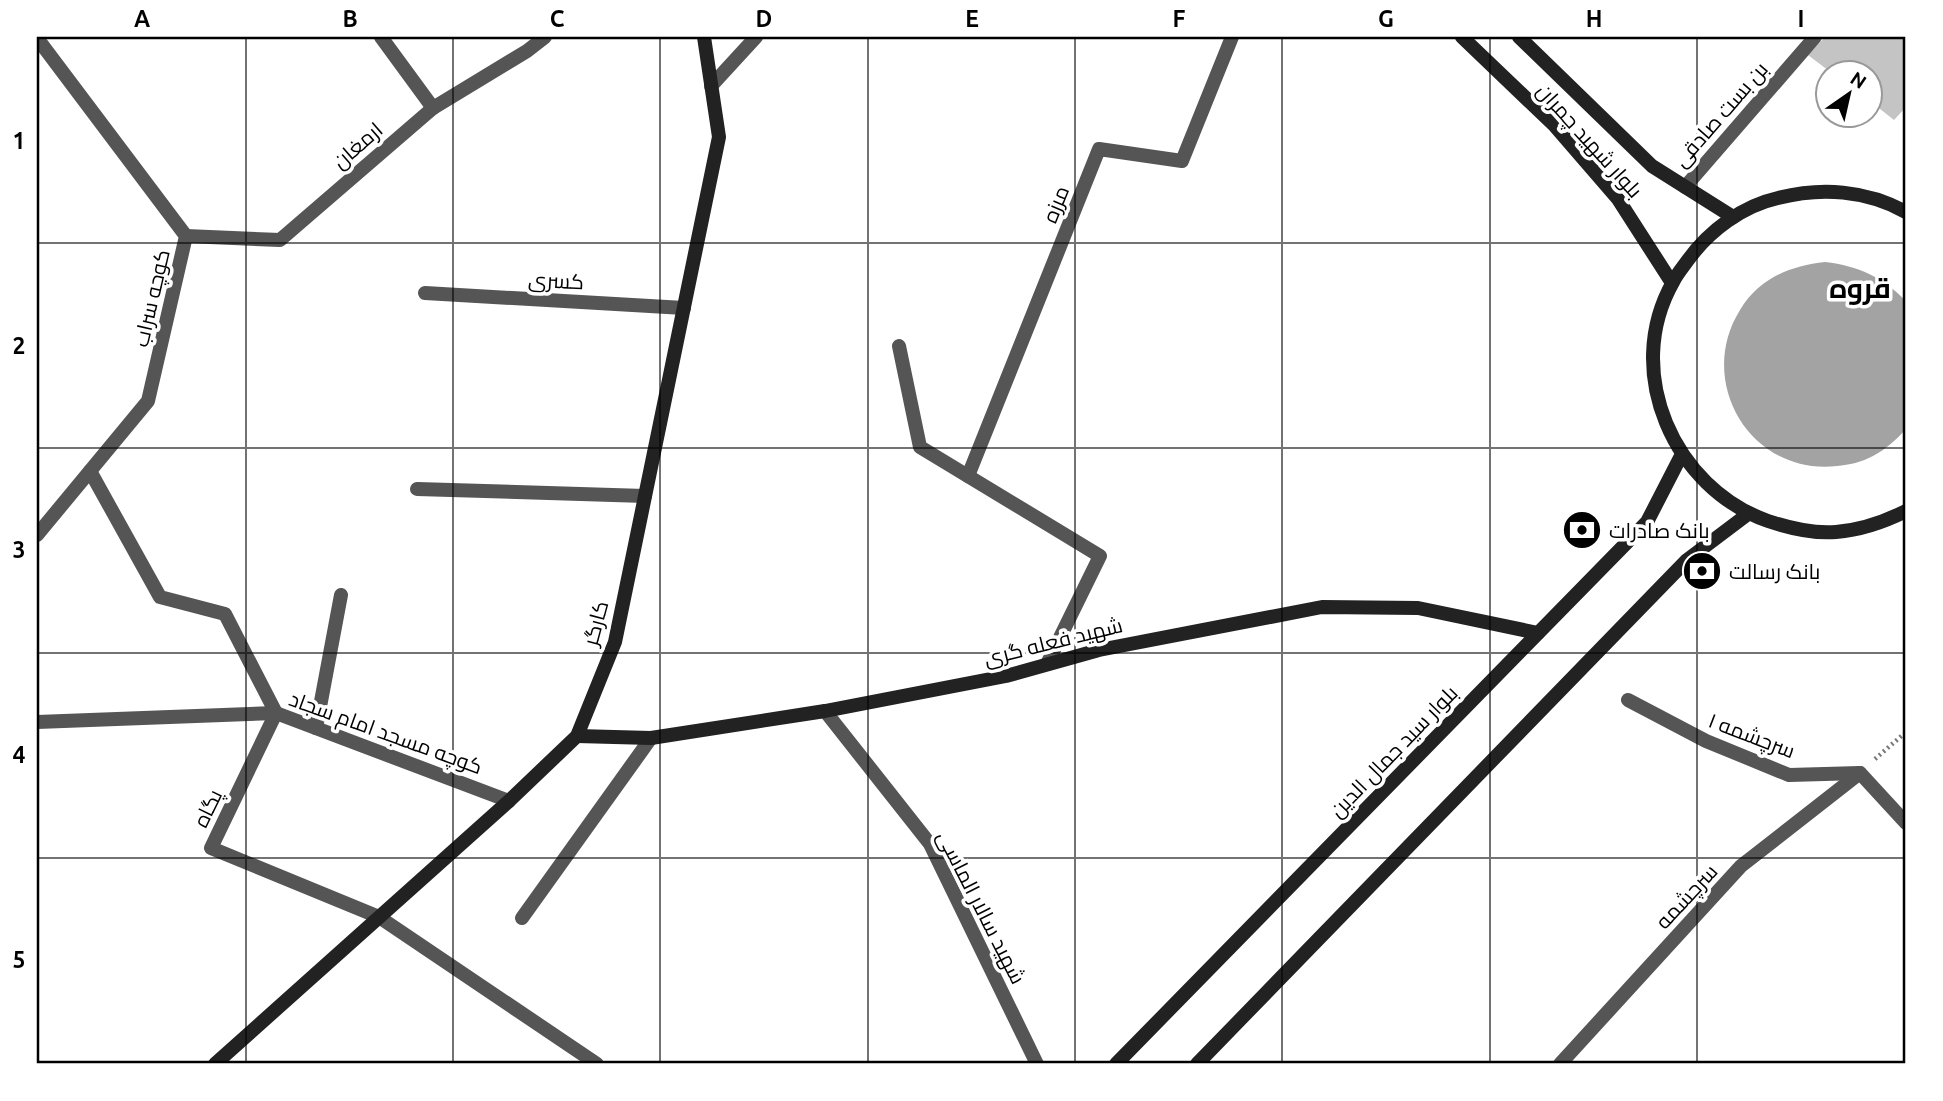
<svg xmlns="http://www.w3.org/2000/svg" width="1943" height="1101" font-family="Ubuntu,Cairo,sans-serif">
<style>
.water{fill:#a3a3a3}
.building{fill:#c4c4c4}
.lines{fill:none;stroke-linecap:round;stroke-linejoin:round}
.path{stroke:#777;stroke-width:4.5;stroke-dasharray:2 3.5;stroke-linecap:butt}
.lane{stroke:#555;stroke-width:14}
.street{stroke:#555;stroke-width:14}
.secondary{stroke:#222;stroke-width:14}
.grid{fill:none;stroke:#000;stroke-width:2;stroke-opacity:0.55}
.labels{text-anchor:middle;dominant-baseline:central;stroke-width:7;stroke-linejoin:round;paint-order:stroke}
.street-label{font-size:21px;fill:#000;stroke:#fff}
.poi-label{font-size:21px;fill:#000;stroke:#fff;text-anchor:start}
.district-label{font-size:28px;font-weight:bold;fill:#000;stroke:#fff}
.neatline{fill:none;stroke:#000;stroke-width:2.5}
.grid-label{font-size:23px;text-anchor:middle;font-weight:bold;fill:#000}
</style>
<rect width="100%" height="100%" fill="#fff"/>
<path class="water" d="M 1825,262 C 1859,266 1882,277 1906,301 L 1906,429 C 1896,440 1886,449 1873,456 C 1862,462 1849,465 1837,466 C 1751,476 1695,382 1740,310 C 1759,278 1790,266 1825,262 Z"/>
<path class="building" d="M 1825,37 L 1906,37 L 1906,107 L 1894,120 L 1870,101 L 1870,74 L 1833,74 L 1808,55 Z"/>
<g class="lines">
<path class="path" d="M 1875,759 L 1906,732"/>
<g class="lane">
<path d="M 1685,187 L 1815,37"/>
<path d="M 186,236 L 280,240 L 433,108 L 527,51 L 545,37"/>
<path d="M 417,489 L 645,496"/>
<path d="M 1628,700 L 1706,741 L 1789,775 L 1860,773 L 1906,823"/>
<path d="M 316,728 L 341,595"/>
</g>
<g class="street">
<path d="M 381,37 L 433,108"/>
<path d="M 37,38 L 186,236 L 148,401 L 37,535"/>
<path d="M 711,86 L 756,37"/>
<path d="M 425,293 L 684,308"/>
<path d="M 899,346 L 920,447 L 1100,556 L 1047,664"/>
<path d="M 90,471 L 160,597 L 225,614 L 276,713 L 211,848 L 379,917 L 597,1064"/>
<path d="M 968,476 L 1099,149 L 1182,161 L 1232,37"/>
<path d="M 825,711 L 930,844 L 1037,1064"/>
<path d="M 37,722 L 276,713 L 509,801"/>
<path d="M 522,918 L 651,738"/>
<path d="M 1560,1064 L 1741,866 L 1860,773"/>
</g>
<g class="secondary">
<path d="M 1462,37 L 1554,125 L 1618,199 L 1672,283"/>
<path d="M 1519,37 L 1652,166 L 1733,217"/>
<path d="M 1906,212 C 1866,190 1821,187 1778,198 C 1742,206 1709,231 1688,260 C 1683,267 1677,274 1673,282 C 1622,372 1674,488 1768,521 C 1789,528 1813,534 1836,532 C 1861,530 1884,522 1906,511"/>
<path d="M 577,736 L 651,738 L 825,711 L 1006,676 L 1099,650 L 1322,607 L 1418,608 L 1538,633"/>
<path d="M 215,1064 L 509,801 L 577,736 L 615,642 L 719,137 L 704,37"/>
<path d="M 1116,1064 L 1647,522 L 1682,454"/>
<path d="M 1197,1064 L 1687,560 L 1748,514"/>
</g>
</g>
<path class="grid" d="M 246,37 L 246,1064M 453,37 L 453,1064M 660,37 L 660,1064M 868,37 L 868,1064M 1075,37 L 1075,1064M 1282,37 L 1282,1064M 1490,37 L 1490,1064M 1697,37 L 1697,1064M 37,243 L 1906,243M 37,448 L 1906,448M 37,653 L 1906,653M 37,858 L 1906,858"/>
<defs>
<g id="bank-disc" transform="scale(2.0125)"><circle r="9.5" fill="#000" stroke="#fff"/><path d="M-6-4H6V4H-6ZM0-2.3a2.3 2.3 0 1 0 0 4.6a2.3 2.3 0 1 0 0-4.6Z" fill="#fff"/></g>
</defs>
<g fill-rule="evenodd">
<use href="#bank-disc" x="1582" y="530"/>
<use href="#bank-disc" x="1702" y="571"/>
</g>
<g class="labels">
<g class="street-label">
<text transform="translate(1720 114) rotate(-49)">بن بست صادقی</text>
<text transform="translate(1590 140) rotate(48)">بلوار شهید چمران</text>
<text transform="translate(357 145) rotate(-41)">ارمغان</text>
<text transform="translate(1055 204) rotate(-68)">مرزه</text>
<text transform="translate(556 280) rotate(3)">کسری</text>
<text transform="translate(151 298) rotate(-77)">کوچه سراب</text>
<text transform="translate(595 623) rotate(-75)">کارگر</text>
<text transform="translate(1053 641) rotate(-14)">شهید فعله گری</text>
<text transform="translate(386 732) rotate(20)">کوچه مسجد امام سجاد</text>
<text transform="translate(1752 735) rotate(21)">سرچشمه ۱</text>
<text transform="translate(1393 751) rotate(-46)">بلوار سید جمال الدین</text>
<text transform="translate(207 808) rotate(-64)">پگاه</text>
<text transform="translate(1686 896) rotate(-47)">سرچشمه</text>
<text transform="translate(982 907) rotate(63)">شهید سالار الماسی</text>
</g>
<g class="poi-label">
<text x="1609" y="530">بانک صادرات</text>
<text x="1729" y="571">بانک رسالت</text>
</g>
<g class="district-label">
<text x="1860" y="287">قروه</text>
</g>
</g>
<rect width="1943" height="1101" fill="none" stroke="#ffffff" stroke-width="77"/>
<g transform="translate(1849 94) rotate(34)"><circle r="33" fill="#ffffff" stroke="#999999" stroke-width="2"/>
<path d="M0-5L12 26L0 18L-12 26Z" fill="#000000"/>
<text y="-10" font-size="19" font-weight="bold" text-anchor="middle" fill="#000000">N</text>
</g>
<rect x="38" y="38" width="1866" height="1024" class="neatline"/>
<g class="grid-label">
<text x="142" y="27">A</text>
<text x="350" y="27">B</text>
<text x="557" y="27">C</text>
<text x="764" y="27">D</text>
<text x="972" y="27">E</text>
<text x="1179" y="27">F</text>
<text x="1386" y="27">G</text>
<text x="1594" y="27">H</text>
<text x="1801" y="27">I</text>
<text x="19" y="149">1</text>
<text x="19" y="354">2</text>
<text x="19" y="558">3</text>
<text x="19" y="763">4</text>
<text x="19" y="968">5</text>
</g>
</svg>
